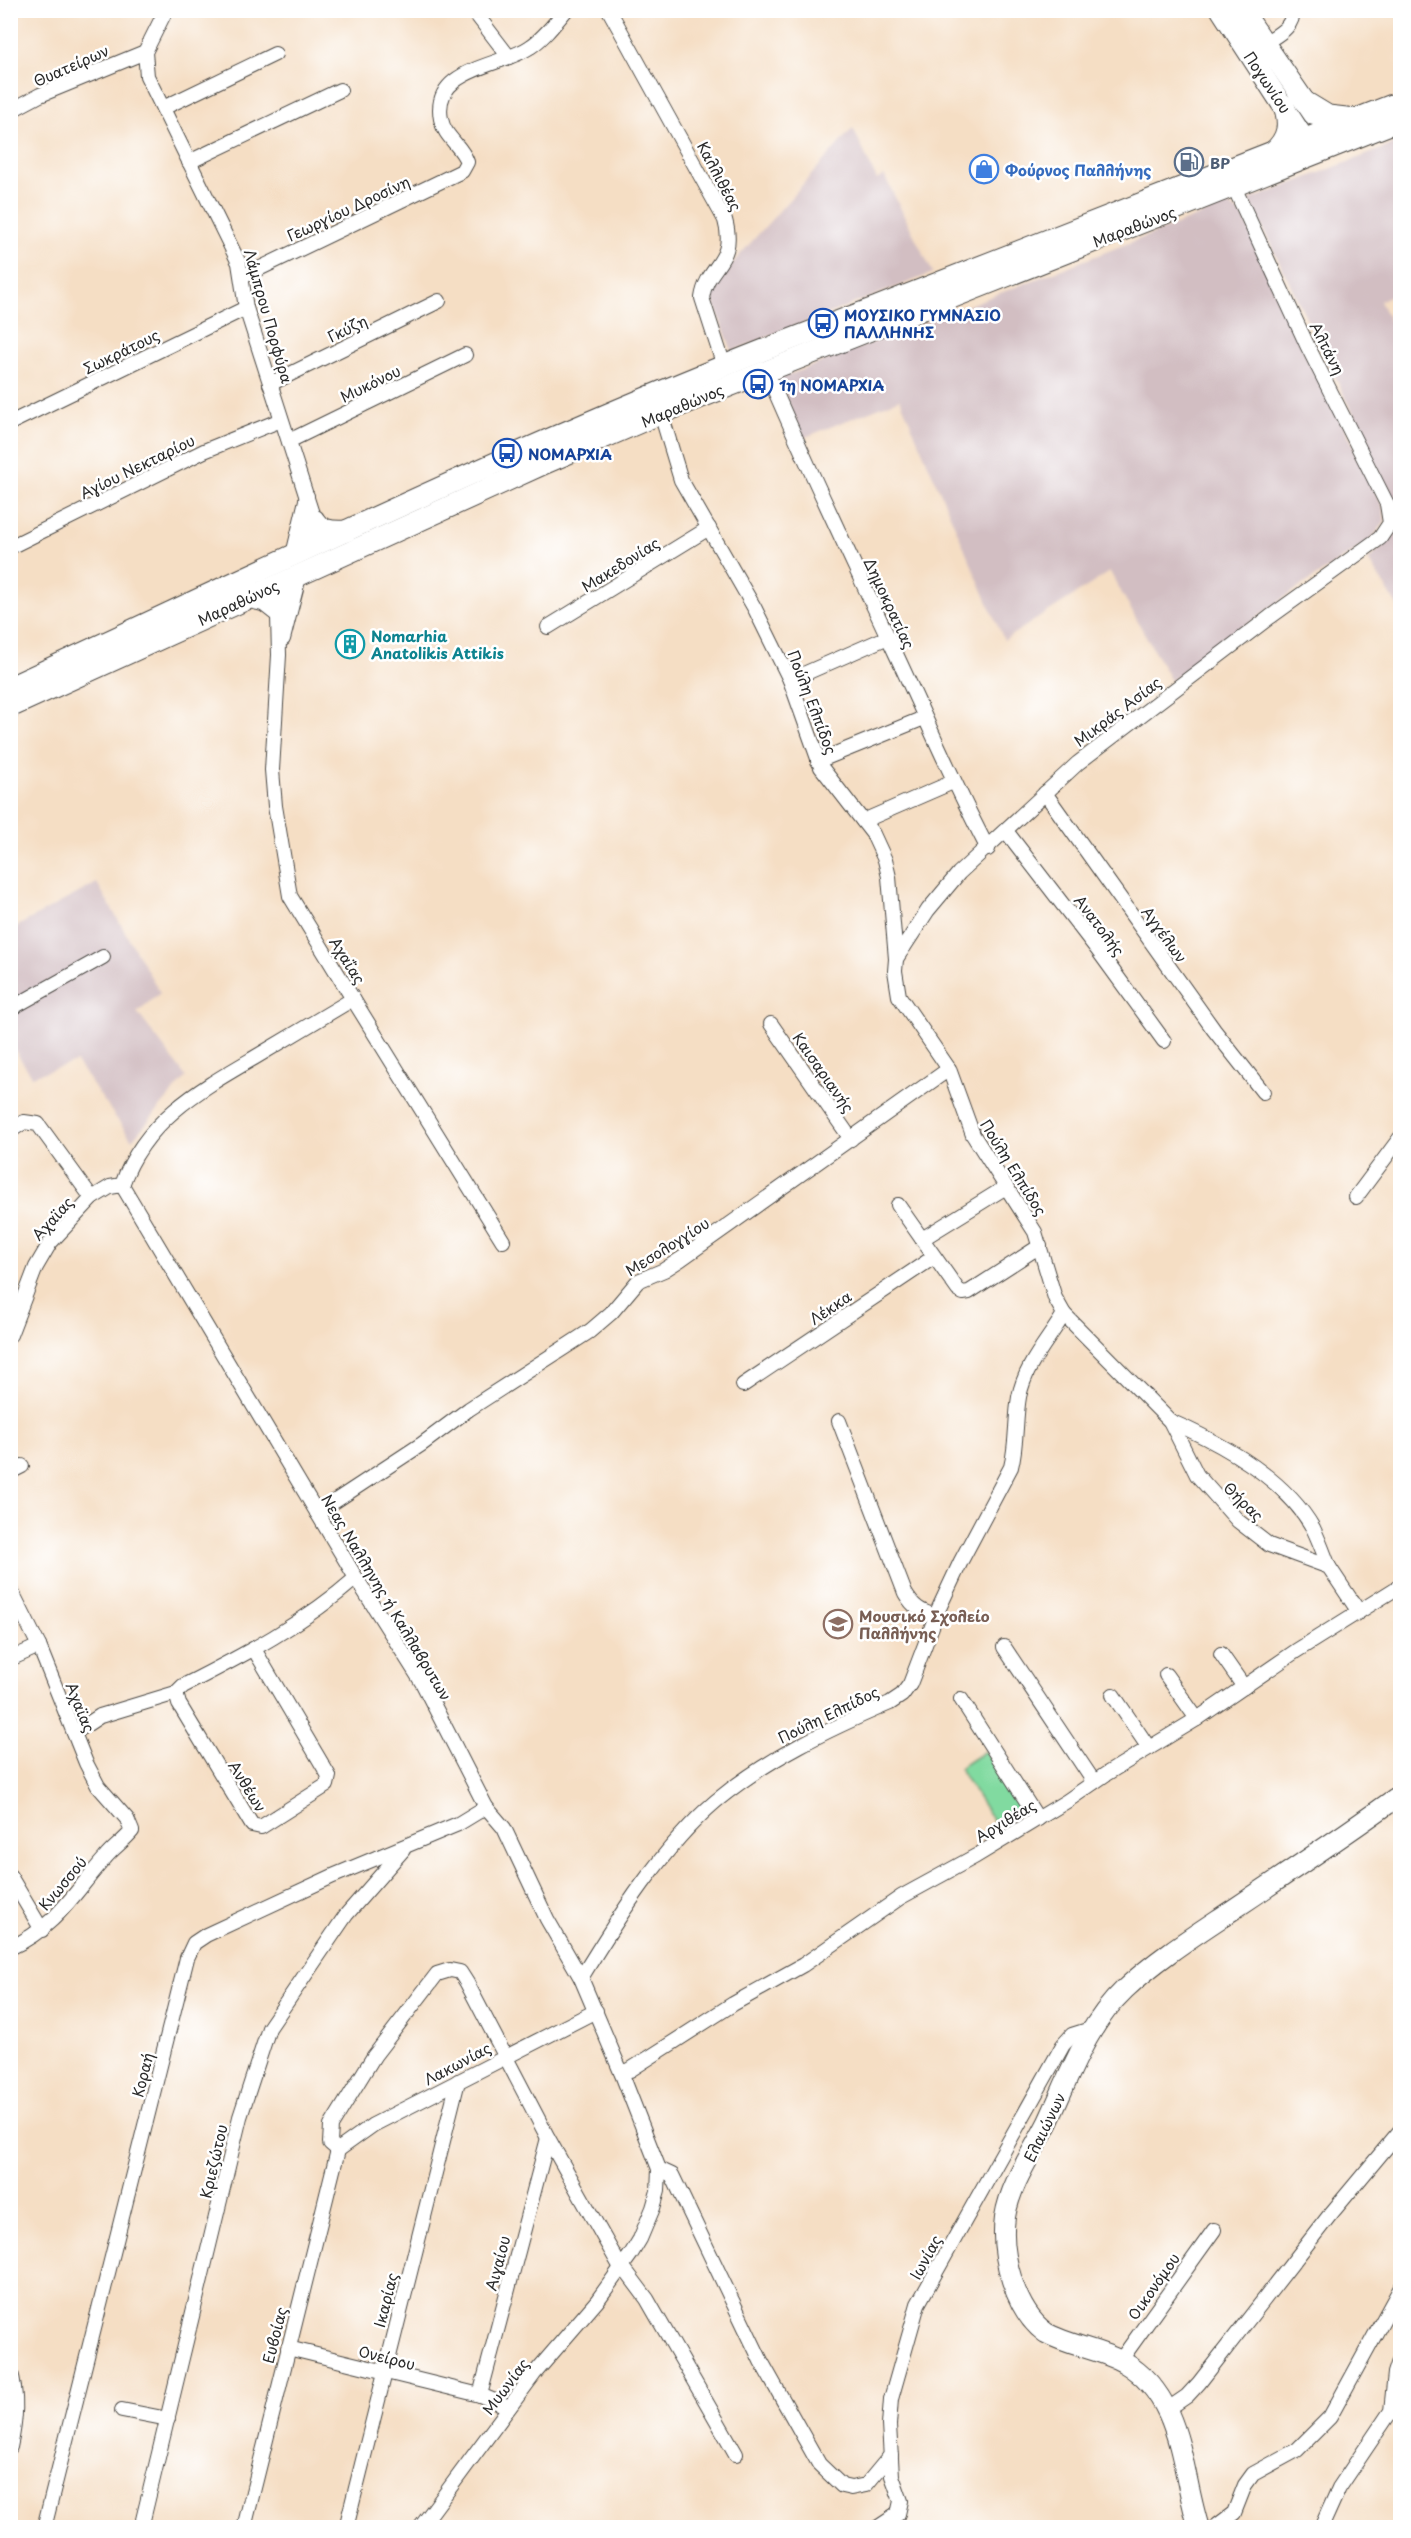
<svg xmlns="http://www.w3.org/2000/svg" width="1411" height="2538" font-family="'Playpen Sans',sans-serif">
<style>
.industrial{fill:#d2bec2}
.green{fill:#81daa0;stroke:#568266;stroke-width:1.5}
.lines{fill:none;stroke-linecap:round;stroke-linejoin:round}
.minor-casing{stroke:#494642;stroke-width:16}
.secondary-casing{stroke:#494642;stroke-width:22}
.primary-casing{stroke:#494642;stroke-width:23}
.minor{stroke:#fff;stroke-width:14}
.secondary{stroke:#fff;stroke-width:20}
.primary{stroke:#fff;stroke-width:21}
.labels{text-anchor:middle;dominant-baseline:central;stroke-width:5;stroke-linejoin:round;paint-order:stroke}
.street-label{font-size:15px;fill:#2b2b2b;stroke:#fff}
.service-label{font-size:15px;font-weight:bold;fill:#4e5e75;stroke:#fff;text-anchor:start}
.shop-label{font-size:15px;font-weight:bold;fill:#366cbe;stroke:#fff;text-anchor:start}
.transit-label{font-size:15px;font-weight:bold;fill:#164399;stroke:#fff;text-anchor:start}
.culture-label{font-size:15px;font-weight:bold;fill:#0d838f;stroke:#fff;text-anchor:start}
.education-label{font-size:15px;font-weight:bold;fill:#785e54;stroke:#fff;text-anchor:start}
</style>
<rect width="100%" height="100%" fill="#fff"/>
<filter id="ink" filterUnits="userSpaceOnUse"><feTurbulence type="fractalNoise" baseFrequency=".0167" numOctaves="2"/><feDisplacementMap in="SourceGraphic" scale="12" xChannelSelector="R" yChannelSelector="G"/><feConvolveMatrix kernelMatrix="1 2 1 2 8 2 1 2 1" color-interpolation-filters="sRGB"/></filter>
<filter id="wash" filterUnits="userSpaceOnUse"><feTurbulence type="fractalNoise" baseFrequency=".008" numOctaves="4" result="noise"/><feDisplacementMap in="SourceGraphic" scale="24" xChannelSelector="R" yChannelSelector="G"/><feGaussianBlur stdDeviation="1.35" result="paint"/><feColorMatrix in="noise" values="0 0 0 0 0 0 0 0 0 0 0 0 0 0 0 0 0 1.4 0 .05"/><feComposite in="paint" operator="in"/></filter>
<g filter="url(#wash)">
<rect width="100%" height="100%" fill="#f5dec4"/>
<g class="industrial">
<path d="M 853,128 L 877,180 L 884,175 L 933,273 L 732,351 L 710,294 L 714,284 Z"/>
<path d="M 1400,142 L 1400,290 L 1380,301 L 1400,342 L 1400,525 L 1358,424 L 1249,200 Z"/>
<path d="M 1227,205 L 1243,214 L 1383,507 L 1385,521 L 1371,540 L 1282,599 L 1171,681 L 1110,572 L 1004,640 L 900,399 L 803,438 L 778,379 Z"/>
<path d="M 1400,529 L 1400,610 L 1368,560 Z"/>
<path d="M 97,883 L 160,993 L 137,1012 L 186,1077 L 132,1140 L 76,1062 L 32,1076 L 11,1045 L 10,930 Z"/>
</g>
<path class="green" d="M 985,1751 L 1023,1811 L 997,1827 L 959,1768 Z"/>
</g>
<g filter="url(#ink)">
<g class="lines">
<g class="minor-casing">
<g id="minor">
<path d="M 166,10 L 145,52 L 147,76 L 239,263 L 246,308 L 314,520 L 307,552"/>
<path d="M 473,10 L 509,57"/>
<path d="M 609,10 L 725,220 C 737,263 707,264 702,298 L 724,366"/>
<path d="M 1265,43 C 1278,34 1293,28 1293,10"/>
<path d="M 163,108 L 275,54"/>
<path d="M 10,111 L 40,95 L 145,52"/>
<path d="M 189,162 L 340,90"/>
<path d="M 242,277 L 462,171 L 467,162 C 462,146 444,137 441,119 C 431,68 501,67 530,47 C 544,38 555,23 566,10"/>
<path d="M 766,370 C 804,460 846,547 887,635 C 921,706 951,779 988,849"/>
<path d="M 270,384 L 439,301"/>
<path d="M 10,423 L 246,308"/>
<path d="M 289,441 L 465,355"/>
<path d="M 10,547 L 204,451 L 281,420"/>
<path d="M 292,559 L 307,496"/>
<path d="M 548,627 L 709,528"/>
<path d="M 283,639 L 300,573"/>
<path d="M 790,680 L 888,637"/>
<path d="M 818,761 L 924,718"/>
<path d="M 1045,793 L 1214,1030 L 1263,1092"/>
<path d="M 863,821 L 953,782"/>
<path d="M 1006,831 L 1097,949 L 1164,1041"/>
<path d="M 896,959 L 928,910 L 959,873 L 1078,763 L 1270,617 L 1380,538 L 1390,523 L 1387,504 L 1307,345 L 1234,187"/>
<path d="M 353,999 L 503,1241"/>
<path d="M 10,1009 L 103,957"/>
<path d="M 771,1024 L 851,1139"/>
<path d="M 10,1131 L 24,1122 L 38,1124 L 92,1198"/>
<path d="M 122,1185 L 356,1578 L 423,1684 L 486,1807 L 504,1828 L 547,1919 L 581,1978 L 621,2072 L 659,2169 L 658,2191 L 653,2208 L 640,2239 L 631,2254 L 597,2301 L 534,2374 L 420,2528"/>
<path d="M 1356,1197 L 1400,1138"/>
<path d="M 898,1205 L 958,1290 L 963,1293 L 969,1292 L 1040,1246"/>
<path d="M 922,1239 L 1006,1187"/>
<path d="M 1064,1314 L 1170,1421 L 1197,1475 L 1238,1521 L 1269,1545 L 1329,1567 L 1359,1612"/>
<path d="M 10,1335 L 36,1267 L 50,1243 L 92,1198 L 110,1187 L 122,1185 C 144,1121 199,1090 254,1058 C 287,1038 320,1019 353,999 L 290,896 L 275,806 L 272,770 L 279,655 L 278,616 L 287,578"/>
<path d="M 743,1385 L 934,1257"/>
<path d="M 839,1421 L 905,1593 C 913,1607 921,1612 936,1616"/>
<path d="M 1170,1421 C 1221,1443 1284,1477 1313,1528 C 1319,1540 1324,1554 1329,1567"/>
<path d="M 10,1472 L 22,1466"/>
<path d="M 317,1513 L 422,1444 L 469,1409 L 590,1331 L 611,1313 L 638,1281 L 664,1270 L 681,1259 L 949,1069"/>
<path d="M 10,1588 L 39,1646 L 86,1763 L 98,1786 L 127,1819 L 132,1831 C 124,1841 113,1848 105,1858 C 73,1894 56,1927 10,1948"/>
<path d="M 1004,1647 L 1094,1782"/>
<path d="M 254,1649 L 329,1776 L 327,1785 L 261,1827 L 252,1825 L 179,1704 L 176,1693 L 183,1686 C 244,1655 305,1623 356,1578"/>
<path d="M 1221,1654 L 1244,1687"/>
<path d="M 10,1659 L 39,1646"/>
<path d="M 1166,1675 L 1197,1719"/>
<path d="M 1113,1695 L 1149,1748"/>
<path d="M 961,1699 L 1038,1819"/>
<path d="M 74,1733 L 100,1716 L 176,1693"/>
<path d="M 10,1876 L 42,1930"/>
<path d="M 581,1978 C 617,1919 663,1846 716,1801 C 768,1758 829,1729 890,1703 L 902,1695 L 910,1684 L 939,1608 L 961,1561 L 1011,1467 C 1017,1444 1015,1420 1019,1397 C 1025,1365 1048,1341 1064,1314 L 1055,1298 L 1035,1232 L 973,1135 L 949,1069 L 899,996 L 895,971 L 896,959 L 889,877 L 885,860 L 873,834 L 821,767 L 790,680 L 755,609 L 681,480 L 659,407"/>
<path d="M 621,2072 L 630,2070 L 733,2004 L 803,1965 L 901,1897 L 976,1856 L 1067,1801 L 1106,1774 L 1197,1719 L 1296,1651 L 1400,1586"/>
<path d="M 338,2150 L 330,2143 L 331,2126 L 374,2056 L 437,1974 L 450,1970 L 460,1972 L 467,1983 L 548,2138 L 621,2268 L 626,2271 L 647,2299 L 736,2454"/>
<path d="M 338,2150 L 373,2125 L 596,2011"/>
<path d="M 659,2169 L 672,2175 L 761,2361 L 819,2464 L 842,2486 L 851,2488 L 866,2485 L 891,2455"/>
<path d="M 288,2348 L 480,2395 L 509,2407"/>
<path d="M 1120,2361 L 1214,2230"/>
<path d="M 10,2369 C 18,2396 16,2420 10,2447"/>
<path d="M 480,2395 L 548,2138"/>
<path d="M 1168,2409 L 1187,2396 L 1199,2383 L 1329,2216 L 1400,2131"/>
<path d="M 122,2410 L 168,2419"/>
<path d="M 44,2528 L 187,1958 L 194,1943 L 206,1935 L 333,1876 L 458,1824 L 486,1807"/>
<path d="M 141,2528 L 240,2117 L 269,2028 L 346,1915 L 403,1850"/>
<path d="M 244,2528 L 338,2150"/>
<path d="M 346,2528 L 458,2081"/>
<path d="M 877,2528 L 898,2514 L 901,2501 L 892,2476 L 889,2425 L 891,2399 L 918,2304 L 1063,2045 L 1072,2035 L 1091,2029"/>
<path d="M 1214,2528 L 1234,2513 L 1245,2485 L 1253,2474 L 1297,2450 L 1330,2417 L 1400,2289"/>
<path d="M 1321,2528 L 1339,2488 L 1391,2411 L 1395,2373 L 1400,2358"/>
</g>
</g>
<g class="secondary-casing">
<g id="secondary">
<path d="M 1221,10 L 1312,151"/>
<path d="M 1242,10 L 1314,115"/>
<path d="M 1199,2528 C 1180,2469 1184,2397 1123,2362 C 1099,2349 1070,2346 1046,2333 C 1015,2311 1000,2254 1005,2217 C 1010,2184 1033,2152 1048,2122 C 1070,2075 1086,2026 1125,1989 C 1157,1959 1195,1935 1231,1911 C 1288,1873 1345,1835 1400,1795"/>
</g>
</g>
<g class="primary-casing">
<g id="primary">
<path d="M 1305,102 L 1328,116 L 1355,119"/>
<path d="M 1273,152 C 1289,138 1290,124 1284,105"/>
<path d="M 314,520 C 320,532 335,532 347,531"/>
<path d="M 248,597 L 265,601 L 279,612"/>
<path d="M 10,687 C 296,555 581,415 877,307 L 1400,102"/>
<path d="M 10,707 L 543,464 L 661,413 L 1400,120"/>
</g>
</g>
<use href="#minor" class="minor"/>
<use href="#secondary" class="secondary"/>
<use href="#primary" class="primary"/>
</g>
</g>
<defs>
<g id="fuel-ring" transform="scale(1.5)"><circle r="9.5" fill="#fff" stroke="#5c6f8a" stroke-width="1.5"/><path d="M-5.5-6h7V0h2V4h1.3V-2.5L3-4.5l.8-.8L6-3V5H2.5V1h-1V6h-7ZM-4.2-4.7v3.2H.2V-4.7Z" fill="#5c6f8a"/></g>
<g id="shop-ring" transform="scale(1.5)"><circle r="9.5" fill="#fff" stroke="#3f7fe0" stroke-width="1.5"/><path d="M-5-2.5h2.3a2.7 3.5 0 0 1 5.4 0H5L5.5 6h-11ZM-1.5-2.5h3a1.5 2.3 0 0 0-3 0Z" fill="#3f7fe0"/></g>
<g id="bus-ring" transform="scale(1.5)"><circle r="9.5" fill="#fff" stroke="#1a4fb4" stroke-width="1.5"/><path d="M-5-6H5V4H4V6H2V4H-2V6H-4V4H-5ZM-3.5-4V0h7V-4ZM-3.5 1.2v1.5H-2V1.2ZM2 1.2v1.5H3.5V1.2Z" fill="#1a4fb4"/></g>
<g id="building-ring" transform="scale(1.5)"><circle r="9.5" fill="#fff" stroke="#0f9aa8" stroke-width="1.5"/><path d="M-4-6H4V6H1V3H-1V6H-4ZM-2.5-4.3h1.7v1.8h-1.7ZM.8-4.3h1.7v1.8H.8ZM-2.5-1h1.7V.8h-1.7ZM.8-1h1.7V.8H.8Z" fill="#0f9aa8"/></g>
<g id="school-ring" transform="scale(1.5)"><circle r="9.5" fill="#fff" stroke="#8d6e63" stroke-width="1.5"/><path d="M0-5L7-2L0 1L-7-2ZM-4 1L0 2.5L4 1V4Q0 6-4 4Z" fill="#8d6e63"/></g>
</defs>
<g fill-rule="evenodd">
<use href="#fuel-ring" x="1189" y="162"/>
<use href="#shop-ring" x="984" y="169"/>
<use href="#bus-ring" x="823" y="323"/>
<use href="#bus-ring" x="758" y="384"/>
<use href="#bus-ring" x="507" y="453"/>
<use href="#building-ring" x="350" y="644"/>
<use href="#school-ring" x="838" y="1624"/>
</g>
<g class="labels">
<g class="street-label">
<text transform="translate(71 65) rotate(-24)">Θυατείρων</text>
<text transform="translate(1268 82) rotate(56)">Πογωνίου</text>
<text transform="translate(720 176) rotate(62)">Καλλιθέας</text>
<text transform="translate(348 208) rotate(-25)">Γεωργίου Δροσίνη</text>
<text transform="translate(1134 226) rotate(-21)">Μαραθώνος</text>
<text transform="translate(269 316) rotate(74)">Λάμπρου Πορφύρα</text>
<text transform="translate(347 328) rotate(-26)">Γκύζη</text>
<text transform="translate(1328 348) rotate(63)">Αλτάνη</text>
<text transform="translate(121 351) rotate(-26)">Σωκράτους</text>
<text transform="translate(370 383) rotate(-26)">Μυκόνου</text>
<text transform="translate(682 405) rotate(-23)">Μαραθώνος</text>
<text transform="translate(137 466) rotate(-26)">Αγίου Νεκταρίου</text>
<text transform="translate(620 564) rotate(-32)">Μακεδονίας</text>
<text transform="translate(238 602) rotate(-25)">Μαραθώνος</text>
<text transform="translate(890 603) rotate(65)">Δημοκρατίας</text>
<text transform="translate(813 702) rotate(69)">Πούλη Ελπίδος</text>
<text transform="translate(1117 711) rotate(-37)">Μικράς Ασίας</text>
<text transform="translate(1100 925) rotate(53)">Ανατολής</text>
<text transform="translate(1165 934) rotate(54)">Αγγέλων</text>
<text transform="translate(348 960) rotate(58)">Αχαΐας</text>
<text transform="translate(824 1072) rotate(55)">Καισαριανής</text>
<text transform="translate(1014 1167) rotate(58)">Πούλη Ελπίδος</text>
<text transform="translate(52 1218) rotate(-48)">Αχαϊας</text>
<text transform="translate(667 1246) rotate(-32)">Μεσολογγίου</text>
<text transform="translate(830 1307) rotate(-34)">Λέκκα</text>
<text transform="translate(1244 1501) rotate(44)">Θήρας</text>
<text transform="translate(387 1597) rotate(59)">Νεας Nαλληνης ή Καλλαβρυτων</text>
<text transform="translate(81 1707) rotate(68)">Αχαϊας</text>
<text transform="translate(828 1714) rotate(-26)">Πούλη Ελπίδος</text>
<text transform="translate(248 1786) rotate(58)">Ανθέων</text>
<text transform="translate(1005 1820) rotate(-31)">Αργιθέας</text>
<text transform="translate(62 1883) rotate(-50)">Κνωσσού</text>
<text transform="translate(457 2063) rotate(-28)">Λακωνίας</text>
<text transform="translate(142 2075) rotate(-76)">Κοραή</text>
<text transform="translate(1044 2127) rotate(-64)">Ελαιώνων</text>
<text transform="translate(213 2161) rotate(-77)">Κριεζώτου</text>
<text transform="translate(925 2257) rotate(-61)">Ιωνίας</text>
<text transform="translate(497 2263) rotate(-75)">Αιγαίου</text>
<text transform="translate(1153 2286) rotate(-55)">Οικονόμου</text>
<text transform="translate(385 2300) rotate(-76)">Ικαρίας</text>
<text transform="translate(274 2335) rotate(-76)">Ευβοίας</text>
<text transform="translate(387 2357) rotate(14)">Ονείρου</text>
<text transform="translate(505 2386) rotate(-53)">Μυωνίας</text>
</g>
<g class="service-label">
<text x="1210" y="162">BP</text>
</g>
<g class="shop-label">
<text x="1005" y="169">Φούρνος Παλλήνης</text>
</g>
<g class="transit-label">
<text x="844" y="314">ΜΟΥΣΙΚΟ ΓΥΜΝΑΣΙΟ<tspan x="844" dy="17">ΠΑΛΛΗΝΗΣ</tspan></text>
<text x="779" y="384">1η ΝΟΜΑΡΧΙΑ</text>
<text x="528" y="453">ΝΟΜΑΡΧΙΑ</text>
</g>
<g class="culture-label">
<text x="371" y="635">Nomarhia<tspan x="371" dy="17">Anatolikis Attikis</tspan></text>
</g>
<g class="education-label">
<text x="859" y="1615">Μουσικό Σχολείο<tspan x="859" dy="17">Παλλήνης</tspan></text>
</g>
</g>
<rect width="1411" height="2538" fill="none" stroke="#fff" stroke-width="36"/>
</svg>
